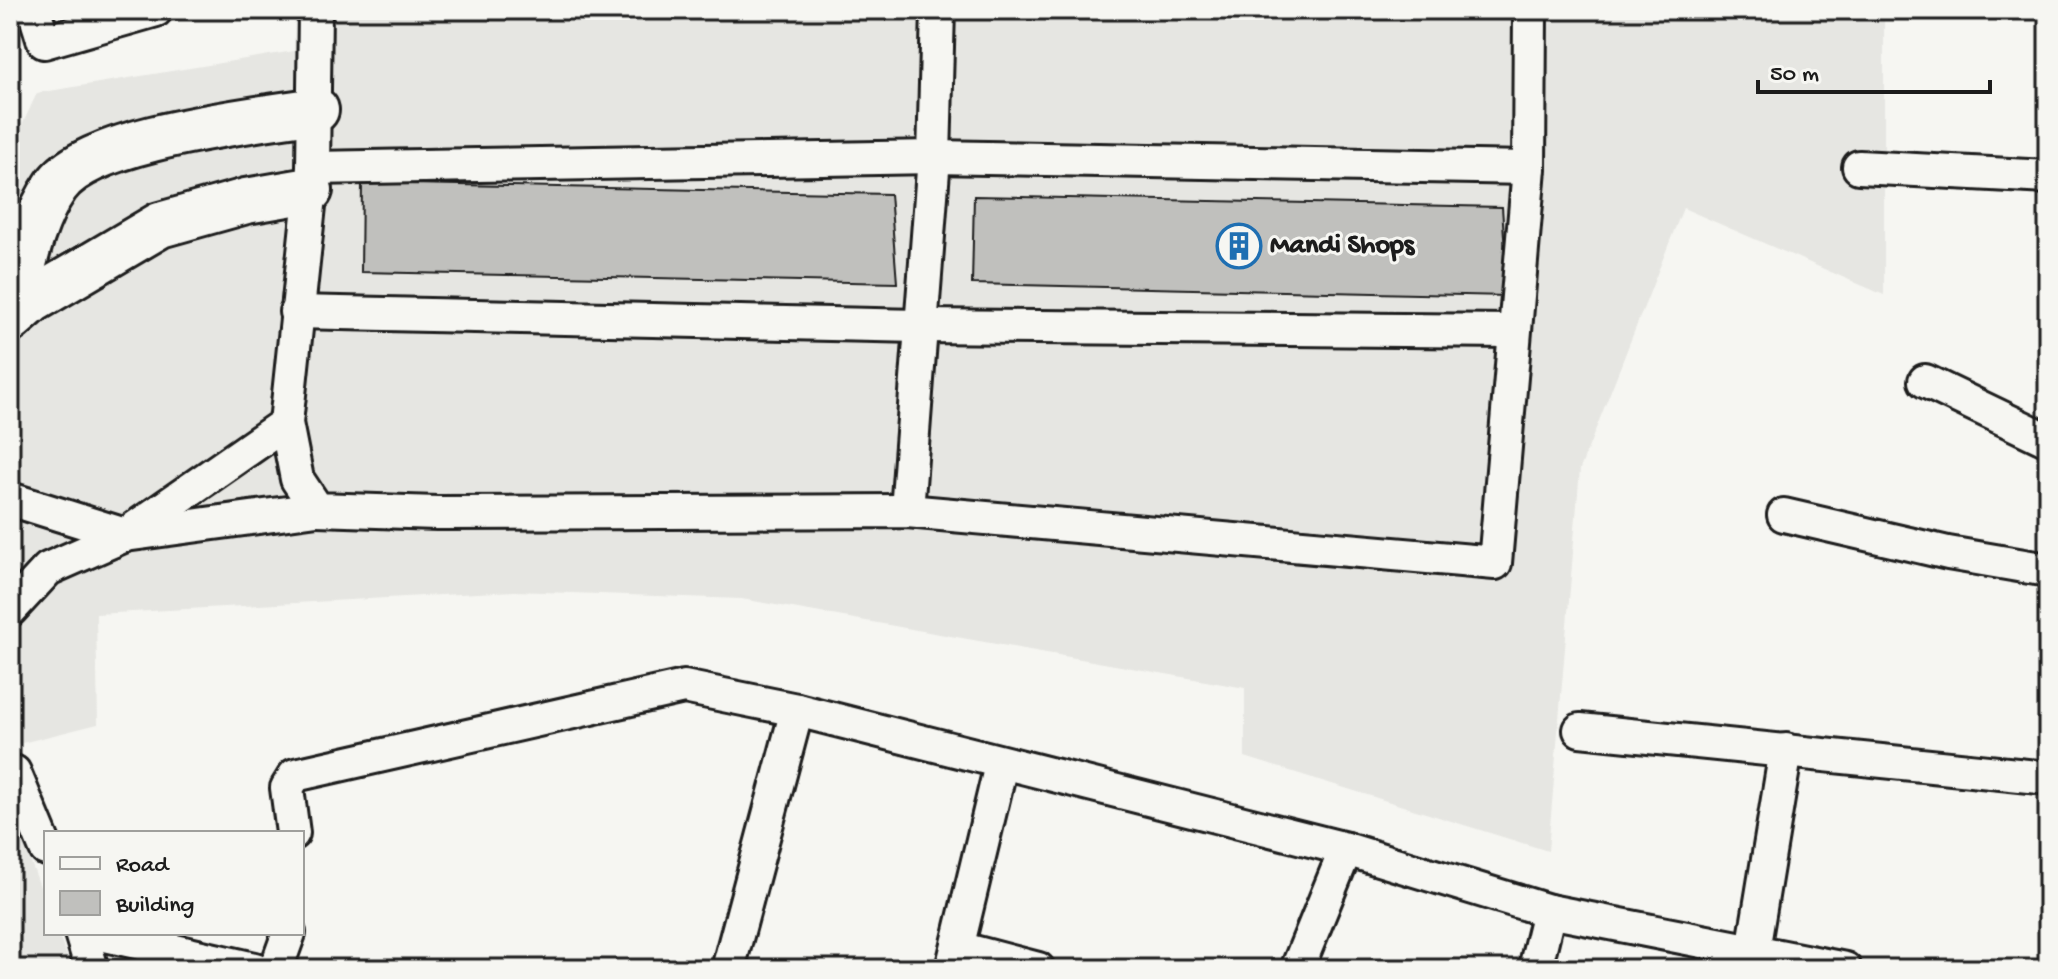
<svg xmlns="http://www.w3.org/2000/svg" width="2058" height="979" font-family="'Gochi Hand',sans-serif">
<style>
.built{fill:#e6e6e2}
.building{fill:#c0c0bd;stroke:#1c1c1c;stroke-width:2}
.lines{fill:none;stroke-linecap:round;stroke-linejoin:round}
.street-casing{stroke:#1c1c1c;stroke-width:38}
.secondary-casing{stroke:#1c1c1c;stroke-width:50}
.street{stroke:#f6f6f2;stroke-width:32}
.secondary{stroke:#f6f6f2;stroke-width:44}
.labels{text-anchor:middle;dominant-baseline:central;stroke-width:6;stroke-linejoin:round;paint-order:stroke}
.poi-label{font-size:28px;font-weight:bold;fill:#1c1c1c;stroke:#f6f6f2;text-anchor:start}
</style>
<rect width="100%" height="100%" fill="#f6f6f2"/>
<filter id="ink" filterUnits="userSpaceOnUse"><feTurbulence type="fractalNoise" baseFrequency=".0125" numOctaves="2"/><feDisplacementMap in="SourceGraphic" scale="16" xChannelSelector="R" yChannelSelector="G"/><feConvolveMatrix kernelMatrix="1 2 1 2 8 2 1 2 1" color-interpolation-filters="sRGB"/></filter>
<g filter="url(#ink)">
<g class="built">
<path d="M 295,10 L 1884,10 L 1884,295 L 1683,208 L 1580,469 L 1548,851 L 1245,757 L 1245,688 L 742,599 L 514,591 L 96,614 L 98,724 L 10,746 L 10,151 L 37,93 L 294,51 Z"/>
<path d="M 10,808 L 46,902 L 46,933 L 58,933 L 72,969 L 10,969 Z"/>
</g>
<g class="building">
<path d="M 362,183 L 890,194 L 897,283 L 361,272 Z"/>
<path d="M 974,196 L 1502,207 L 1508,296 L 972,284 Z"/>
</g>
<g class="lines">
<g class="street-casing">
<g id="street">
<path d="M 34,10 L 44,42 L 156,10"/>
<path d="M 315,10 L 313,168 L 286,423 L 297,479 L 317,509 L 437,513 L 907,511 L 1495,563 L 1529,168 L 1530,10"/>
<path d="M 1859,167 L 2048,177"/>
<path d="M 313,168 L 934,157 L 1529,168"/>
<path d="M 296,312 L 919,326 L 1514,331"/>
<path d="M 1925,381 L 2048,440"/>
<path d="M 10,499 L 125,535 L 317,509"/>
<path d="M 907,511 L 934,157 L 938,10"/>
<path d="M 1784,515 L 1948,553 L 2048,570"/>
<path d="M 10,610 L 48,569 L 125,535 L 286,423"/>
<path d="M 1580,730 L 2048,778"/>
<path d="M 14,772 L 46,849"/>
<path d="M 293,833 L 287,788 L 295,775 L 684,687 L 797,710 L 1346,849 L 1549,911 L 1845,969"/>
<path d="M 81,933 L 92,969"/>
<path d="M 96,933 L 255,969"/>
<path d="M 958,948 L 1038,969"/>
<path d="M 276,969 L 289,933"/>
<path d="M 728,969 L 797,710"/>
<path d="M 952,969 L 1001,765"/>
<path d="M 1297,969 L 1346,849"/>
<path d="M 1535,969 L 1549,911"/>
<path d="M 1750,969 L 1786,750"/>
</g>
</g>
<g class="secondary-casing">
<g id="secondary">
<path d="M 10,318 C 22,275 30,223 56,186 C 89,137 256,120 316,110"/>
<path d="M 10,320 L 33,300 L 160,225 L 246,201 L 310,190"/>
</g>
</g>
<use href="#street" class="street"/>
<use href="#secondary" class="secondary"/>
</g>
</g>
<defs>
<g id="building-ring" transform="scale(2.3)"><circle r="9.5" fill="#f6f6f2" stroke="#1f6fb2" stroke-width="1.5"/><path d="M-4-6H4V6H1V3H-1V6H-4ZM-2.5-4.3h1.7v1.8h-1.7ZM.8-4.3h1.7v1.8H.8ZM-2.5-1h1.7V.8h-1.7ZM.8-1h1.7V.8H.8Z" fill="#1f6fb2"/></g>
</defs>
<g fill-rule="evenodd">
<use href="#building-ring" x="1239" y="246"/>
</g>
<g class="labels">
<g class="poi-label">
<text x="1270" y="246">Mandi Shops</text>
</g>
</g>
<rect width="2058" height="979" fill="none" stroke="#f6f6f2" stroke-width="40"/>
<rect x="20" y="20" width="2018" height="939" fill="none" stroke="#1c1c1c" stroke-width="3" filter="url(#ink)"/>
<rect x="44" y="831" width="260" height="104" fill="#f6f6f2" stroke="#9f9f9c" stroke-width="2"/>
<rect x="60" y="857" width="40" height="12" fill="#f6f6f2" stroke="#9f9f9c" stroke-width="2"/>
<text x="116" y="871" font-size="24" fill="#1c1c1c">Road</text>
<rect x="60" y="891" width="40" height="24" fill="#c0c0bd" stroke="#9f9f9c" stroke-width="2"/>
<text x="116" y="911" font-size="24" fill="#1c1c1c">Building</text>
<path d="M1758 80v12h232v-12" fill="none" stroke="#1c1c1c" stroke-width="4"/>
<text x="1770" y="80" font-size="24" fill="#1c1c1c" stroke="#f6f6f2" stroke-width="6" paint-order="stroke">50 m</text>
</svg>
